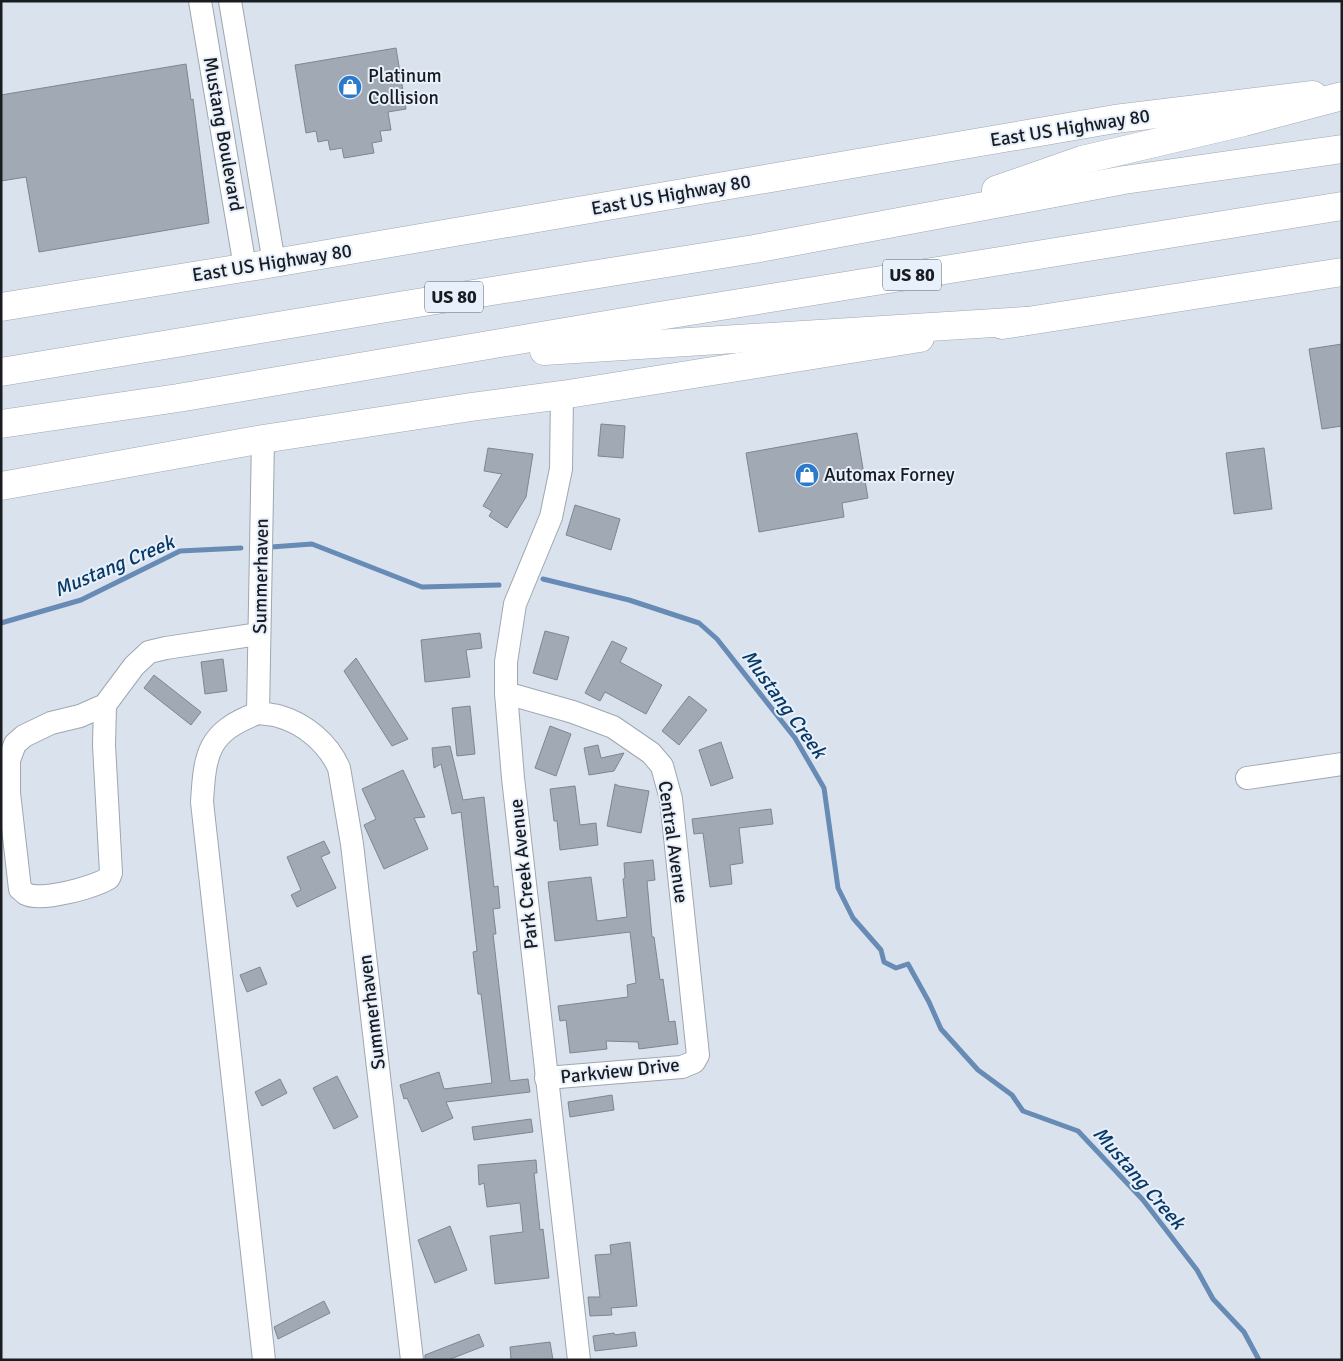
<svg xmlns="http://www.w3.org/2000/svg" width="1343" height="1361" font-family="Signika,sans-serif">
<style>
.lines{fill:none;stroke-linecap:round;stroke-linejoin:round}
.stream{stroke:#678bb5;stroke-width:5}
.building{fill:#a1aab4;stroke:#7e8690}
.minor-casing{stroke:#9ea7b0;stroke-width:24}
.major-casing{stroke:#9ea7b0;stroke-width:29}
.highway-casing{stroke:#9ea7b0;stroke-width:29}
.minor{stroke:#fff;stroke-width:22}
.major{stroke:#fff;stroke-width:28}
.highway{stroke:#fff;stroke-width:28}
.labels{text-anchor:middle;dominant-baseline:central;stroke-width:4;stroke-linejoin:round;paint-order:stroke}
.shield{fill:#e7f0fb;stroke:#575c62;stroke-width:1}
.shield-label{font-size:18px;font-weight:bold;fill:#191c20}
.poi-label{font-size:19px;fill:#191c20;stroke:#e7f0fb;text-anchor:start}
.street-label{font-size:19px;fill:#191c20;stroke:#e7f0fb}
.water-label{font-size:20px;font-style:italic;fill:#083865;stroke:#e7f0fb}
</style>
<rect width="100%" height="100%" fill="#dae3ed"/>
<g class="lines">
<g class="stream">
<path d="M 271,547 L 312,544 L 422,587 L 499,585"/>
<path d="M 543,579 L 629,600 L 699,623 L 717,639 L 795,738 L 824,788 L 838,888 L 853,918 L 881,950 L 884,962 L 896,968 L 908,964 L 929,1002 L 941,1029 L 978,1070 L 1012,1095 L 1023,1111 L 1078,1131 L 1143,1200 L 1197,1270 L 1213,1299 L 1244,1332 L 1259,1360"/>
<path d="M 1,623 L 81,600 L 180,551 L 241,548"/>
</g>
</g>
<g class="building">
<path d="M 396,48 L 406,109 L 388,112 L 391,130 L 380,131 L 382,141 L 372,143 L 374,153 L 344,158 L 342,148 L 330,150 L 328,140 L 318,142 L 316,131 L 306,133 L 295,65 Z"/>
<path d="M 186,64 L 191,100 L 193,99 L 209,223 L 39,252 L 26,177 L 1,181 L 1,95 Z"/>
<path d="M 1342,344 L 1342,426 L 1322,429 L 1309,349 Z"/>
<path d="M 601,424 L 625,426 L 623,458 L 598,456 Z"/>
<path d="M 857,433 L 868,498 L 842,503 L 844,517 L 759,532 L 746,453 Z"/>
<path d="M 488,448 L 533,454 L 526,497 L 507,528 L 489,516 L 492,511 L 483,506 L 502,474 L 484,471 Z"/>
<path d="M 1264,448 L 1272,509 L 1234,514 L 1226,453 Z"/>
<path d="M 575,505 L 620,519 L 611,550 L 566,535 Z"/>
<path d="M 545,631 L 569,637 L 557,680 L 533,673 Z"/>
<path d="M 480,633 L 482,648 L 466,650 L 470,677 L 425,682 L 421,640 Z"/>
<path d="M 612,641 L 627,648 L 620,662 L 662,685 L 646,714 L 605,692 L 600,701 L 585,693 Z"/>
<path d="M 356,658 L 408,739 L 392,746 L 344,671 Z"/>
<path d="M 223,659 L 227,691 L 205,694 L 201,662 Z"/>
<path d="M 154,675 L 201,712 L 191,725 L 144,688 Z"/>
<path d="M 689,696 L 707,710 L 679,745 L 662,731 Z"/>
<path d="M 470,706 L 475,754 L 457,756 L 452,708 Z"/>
<path d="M 550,726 L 571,734 L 556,776 L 535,768 Z"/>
<path d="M 721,742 L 733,778 L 711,786 L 699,750 Z"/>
<path d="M 598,745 L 601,758 L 624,753 L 614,771 L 589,775 L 584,748 Z"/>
<path d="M 450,746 L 463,800 L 484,797 L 494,887 L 498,886 L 500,908 L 493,909 L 496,934 L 493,934 L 510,1081 L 528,1079 L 530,1092 L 446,1102 L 453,1118 L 422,1132 L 407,1098 L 404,1099 L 400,1085 L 439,1072 L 444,1089 L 492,1083 L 481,994 L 478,994 L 473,952 L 477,951 L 461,812 L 452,814 L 441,764 L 434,768 L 432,748 Z"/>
<path d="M 403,770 L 425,817 L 414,818 L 428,849 L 384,869 L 364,825 L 376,819 L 362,789 Z"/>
<path d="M 615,784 L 619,786 L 649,791 L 641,833 L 607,826 Z"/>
<path d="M 575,786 L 580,825 L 596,823 L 598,845 L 560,850 L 557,821 L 554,821 L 550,789 Z"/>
<path d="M 771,809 L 773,824 L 739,828 L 743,863 L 730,865 L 732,884 L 710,887 L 703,833 L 694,834 L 692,819 Z"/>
<path d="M 324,841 L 330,853 L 321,857 L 336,888 L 297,907 L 291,895 L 301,890 L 287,857 Z"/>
<path d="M 653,860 L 655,880 L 647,881 L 652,937 L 654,937 L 660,980 L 663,979 L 669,1022 L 675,1021 L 678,1044 L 639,1049 L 638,1042 L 606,1041 L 607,1049 L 570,1053 L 566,1020 L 560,1021 L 558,1006 L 628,997 L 627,985 L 636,983 L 630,932 L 555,941 L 548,882 L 591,877 L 597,921 L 627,917 L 623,879 L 625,878 L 624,863 Z"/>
<path d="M 260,967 L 267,984 L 247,992 L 240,975 Z"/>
<path d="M 337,1076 L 358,1117 L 334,1129 L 313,1088 Z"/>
<path d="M 280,1079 L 287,1093 L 262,1106 L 255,1092 Z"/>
<path d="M 612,1095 L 614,1110 L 570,1117 L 568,1102 Z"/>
<path d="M 531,1119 L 533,1132 L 474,1140 L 472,1127 Z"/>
<path d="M 536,1160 L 537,1173 L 534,1173 L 540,1230 L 543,1229 L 549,1278 L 495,1284 L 490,1236 L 523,1232 L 520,1203 L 487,1207 L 484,1183 L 479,1185 L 478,1165 Z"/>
<path d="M 450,1226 L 467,1270 L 435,1283 L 418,1240 Z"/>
<path d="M 630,1242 L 637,1306 L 611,1308 L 612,1315 L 590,1316 L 588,1297 L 600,1297 L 595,1255 L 611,1254 L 610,1245 Z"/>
<path d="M 324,1301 L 330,1313 L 278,1339 L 274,1327 Z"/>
<path d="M 635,1332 L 637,1346 L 595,1351 L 593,1336 L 614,1333 L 615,1335 Z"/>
<path d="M 479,1334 L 484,1346 L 448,1360 L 425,1360 L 425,1355 Z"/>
<path d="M 550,1342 L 553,1360 L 511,1360 L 510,1347 Z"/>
</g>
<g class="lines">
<g class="minor-casing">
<g id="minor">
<path d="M 200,1 L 245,267"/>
<path d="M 230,1 L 274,263"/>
<path d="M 562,395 L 561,469 L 551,517 L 515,604 L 506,662 L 506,693 L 513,778 L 579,1360"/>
<path d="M 263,439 L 258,713 C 208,732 205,752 202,802 L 264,1360"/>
<path d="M 506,693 L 573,712 L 613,727 L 651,753 L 662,766 L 671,799 L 698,1055 L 694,1062 L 682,1067 L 546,1078"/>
<path d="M 105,705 L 80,716 L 51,723 L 24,736 L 15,744 L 9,760 L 9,793 L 20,889 C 22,890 23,892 26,894 C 42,902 94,887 109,878 L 111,873 L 104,745 L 105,705 L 134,666 L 149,652 L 166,648 L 259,634"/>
<path d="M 258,713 C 264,714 271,714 278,716 C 304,723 328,743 339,768 L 352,844 L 412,1360"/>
<path d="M 1247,778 L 1342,764"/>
</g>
</g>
<g class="major-casing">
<g id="major">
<path d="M 1,307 L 274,263 L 1115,119 L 1313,95"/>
<path d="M 1002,325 L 1342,272"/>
<path d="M 1,486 L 263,439 L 471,407 L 562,395 L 920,338"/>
</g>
</g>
<g class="highway-casing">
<g id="highway">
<path d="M 996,190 L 1082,160 L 1244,122 L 1342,96"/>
<path d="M 544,351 L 1026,321"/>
<path d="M 1,372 L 405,305 L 754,249 L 1124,180 L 1342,149"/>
<path d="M 1,424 L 178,398 L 659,316 L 1342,206"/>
</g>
</g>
<use href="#minor" class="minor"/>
<use href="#major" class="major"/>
<use href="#highway" class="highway"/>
</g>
<defs>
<g id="shop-disc" transform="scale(1.25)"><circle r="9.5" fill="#2b79c9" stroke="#e7f0fb"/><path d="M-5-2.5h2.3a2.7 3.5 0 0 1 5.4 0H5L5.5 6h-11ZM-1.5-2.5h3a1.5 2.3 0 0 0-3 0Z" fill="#fff"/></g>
</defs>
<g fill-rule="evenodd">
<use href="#shop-disc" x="350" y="87"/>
<use href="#shop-disc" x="807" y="475"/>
</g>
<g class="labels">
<g class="shield">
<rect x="883" y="259.5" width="58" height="31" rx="4"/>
<rect x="425" y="281.5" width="58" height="31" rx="4"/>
</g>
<g class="shield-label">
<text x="912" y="275">US 80</text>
<text x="454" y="297">US 80</text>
</g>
<g class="poi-label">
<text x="368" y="76">Platinum<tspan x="368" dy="22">Collision</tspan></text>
<text x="824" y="475">Automax Forney</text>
</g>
<g class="street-label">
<text transform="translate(1070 128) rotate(-9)">East US Highway 80</text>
<text transform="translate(223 134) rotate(80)">Mustang Boulevard</text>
<text transform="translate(671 195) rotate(-10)">East US Highway 80</text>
<text transform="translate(272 263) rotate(-9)">East US Highway 80</text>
<text transform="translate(261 576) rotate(-89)">Summerhaven</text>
<text transform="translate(673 842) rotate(82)">Central Avenue</text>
<text transform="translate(524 874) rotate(-96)">Park Creek Avenue</text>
<text transform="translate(372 1012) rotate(-97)">Summerhaven</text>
<text transform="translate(620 1071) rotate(-6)">Parkview Drive</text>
</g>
<g class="water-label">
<text transform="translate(114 566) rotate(-23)">Mustang Creek</text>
<text transform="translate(784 704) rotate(54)">Mustang Creek</text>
<text transform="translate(1139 1178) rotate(49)">Mustang Creek</text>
</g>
</g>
<rect width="1343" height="1361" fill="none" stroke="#191c20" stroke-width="5"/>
</svg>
